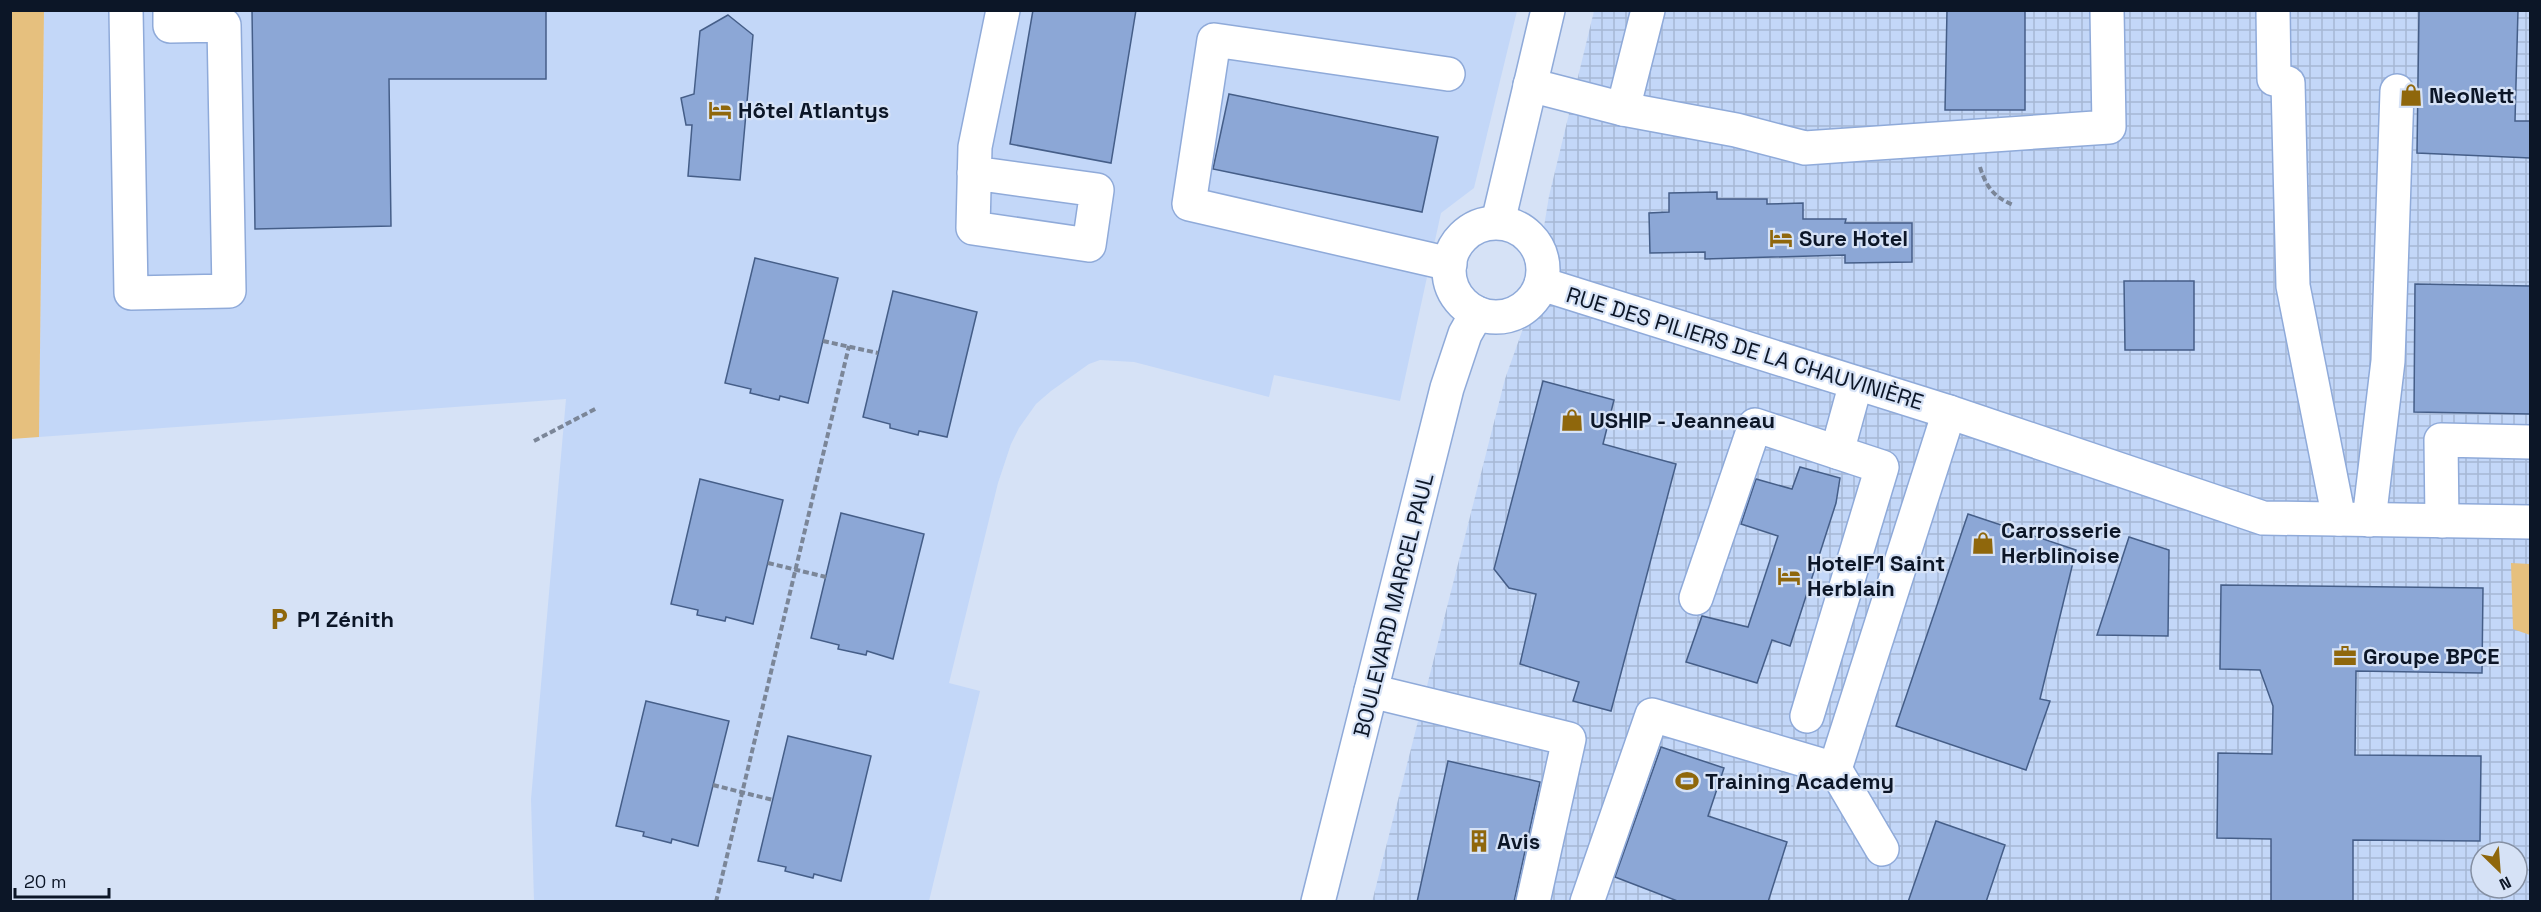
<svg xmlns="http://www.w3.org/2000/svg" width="2541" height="912" font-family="'Space Grotesk',sans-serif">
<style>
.built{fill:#c3d7f8}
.industrial{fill:url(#industrial-grid);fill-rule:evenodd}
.green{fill:#e6c07e}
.building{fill:#8ca7d6;stroke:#455e88;stroke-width:1.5}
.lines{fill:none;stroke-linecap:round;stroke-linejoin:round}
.minor-casing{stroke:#8faad9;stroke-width:36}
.path{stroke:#7b8698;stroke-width:4;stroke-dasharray:6 3;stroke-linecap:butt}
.minor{stroke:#fff;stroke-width:33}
.labels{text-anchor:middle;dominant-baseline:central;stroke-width:4.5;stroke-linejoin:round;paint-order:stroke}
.poi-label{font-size:22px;font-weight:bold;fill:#0c1627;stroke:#d6e2f6;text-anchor:start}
.street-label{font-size:22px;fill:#0c1627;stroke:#d6e2f6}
</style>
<defs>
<pattern id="industrial-grid" width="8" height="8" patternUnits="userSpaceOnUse" patternTransform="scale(1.5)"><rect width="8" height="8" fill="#c3d7f8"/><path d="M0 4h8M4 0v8" fill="none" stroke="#a6b8d5"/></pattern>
</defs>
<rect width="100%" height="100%" fill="#d6e2f6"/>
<path class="built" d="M 44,11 L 1517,11 L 1474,188 L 1441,213 L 1400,401 L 1274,375 L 1269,397 L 1134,362 L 1100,360 L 1089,364 L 1051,391 L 1036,404 L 1019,428 L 1011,444 L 998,483 L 949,683 L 980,691 L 929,901 L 534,901 L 531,799 L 566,399 L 39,437 Z"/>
<path class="industrial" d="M 1594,11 L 2530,11 L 2530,901 L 1372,902 L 1505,379 L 1531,306 L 1549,196 ZM 2481,852 L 2517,852 L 2517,888 L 2481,888 Z"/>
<g class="green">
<path d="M 11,10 L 44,11 L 39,437 L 11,439 Z"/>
<path d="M 2511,563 L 2530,564 L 2530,635 L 2513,629 Z"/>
</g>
<g class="building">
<path d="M 252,10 L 546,10 L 546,79 L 389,79 L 391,226 L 255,229 Z"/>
<path d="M 1033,10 L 1136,10 L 1111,163 L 1010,144 Z"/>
<path d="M 1947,10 L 2025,10 L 2025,110 L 1945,110 Z"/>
<path d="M 2419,10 L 2518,10 L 2515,121 L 2530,121 L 2530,158 L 2417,153 Z"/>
<path d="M 728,15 L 753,35 L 740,180 L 688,176 L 692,125 L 686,125 L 681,98 L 694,94 L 700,31 Z"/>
<path d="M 1229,94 L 1438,137 L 1422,212 L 1213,169 Z"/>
<path d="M 1717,192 L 1717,199 L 1767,199 L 1767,204 L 1803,203 L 1803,219 L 1846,219 L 1845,223 L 1912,223 L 1912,262 L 1845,263 L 1845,255 L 1705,259 L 1705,252 L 1650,253 L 1649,213 L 1669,212 L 1669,193 Z"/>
<path d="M 755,258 L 838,278 L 808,403 L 780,396 L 779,400 L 750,393 L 751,389 L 725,383 Z"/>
<path d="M 2124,281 L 2194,281 L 2194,350 L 2125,350 Z"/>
<path d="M 2415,284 L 2530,286 L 2530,414 L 2414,412 Z"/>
<path d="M 893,291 L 977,312 L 947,437 L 919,431 L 918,435 L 890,428 L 890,424 L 863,417 Z"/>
<path d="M 1543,381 L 1614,400 L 1603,444 L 1676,464 L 1611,711 L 1573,701 L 1579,682 L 1520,664 L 1536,594 L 1509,588 L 1494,569 Z"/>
<path d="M 1800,467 L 1840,478 L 1836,503 L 1790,646 L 1772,640 L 1757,683 L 1686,662 L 1702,616 L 1748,627 L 1778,536 L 1741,524 L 1756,479 L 1792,489 Z"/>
<path d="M 700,479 L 783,500 L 753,624 L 726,617 L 725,621 L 697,615 L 698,610 L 671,604 Z"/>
<path d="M 841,513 L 924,534 L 893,659 L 867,651 L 866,655 L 838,649 L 839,645 L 811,638 Z"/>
<path d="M 1968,514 L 2076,550 L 2040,699 L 2050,701 L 2026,770 L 1896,726 Z"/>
<path d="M 2129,537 L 2169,550 L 2168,636 L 2097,635 Z"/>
<path d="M 2221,585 L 2483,588 L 2482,673 L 2356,671 L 2355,755 L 2481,756 L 2480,841 L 2353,840 L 2353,902 L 2271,902 L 2271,839 L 2217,838 L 2218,753 L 2272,754 L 2273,706 L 2260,670 L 2220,669 Z"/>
<path d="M 646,701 L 729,721 L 698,846 L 672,839 L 671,843 L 643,836 L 644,832 L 616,826 Z"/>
<path d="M 788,736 L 871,756 L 841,881 L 814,874 L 813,878 L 785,871 L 786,867 L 758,861 Z"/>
<path d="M 1661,747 L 1724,768 L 1708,816 L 1787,842 L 1768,902 L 1680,902 L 1615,877 Z"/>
<path d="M 1448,761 L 1540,782 L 1514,902 L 1417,902 Z"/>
<path d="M 1936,821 L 2005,845 L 1986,902 L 1908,902 Z"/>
</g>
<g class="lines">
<g class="minor-casing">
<g id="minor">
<path d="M 126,10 L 131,293 L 229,291 L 224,25 L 170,26 L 170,10"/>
<path d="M 2273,10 L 2274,79 L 2288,83 L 2293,286 L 2339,519"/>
<path d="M 1448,74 L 1214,40 L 1189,204 L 1450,264"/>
<path d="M 1530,85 L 1623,109 L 1648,10"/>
<path d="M 1623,109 L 1736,130 L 1805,148 L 2109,127 L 2107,10"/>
<path d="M 974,173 L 1097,190 L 1089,245 L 973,228 L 975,147 L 1003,10"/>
<path d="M 1498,222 L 1548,10"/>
<circle cx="1496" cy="270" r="47"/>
<path d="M 1542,284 L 1949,412 L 2263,518 L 2530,522"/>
<path d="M 1837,452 L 1856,383"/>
<path d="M 2369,520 L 2388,361 L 2397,91"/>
<path d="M 2442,521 L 2441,440 L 2530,442"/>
<path d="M 1696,598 L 1755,425 L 1882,467 L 1807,716"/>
<path d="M 1371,691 L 1569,739 L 1533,902"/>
<path d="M 1835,769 L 1949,412"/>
<path d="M 1318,902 L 1447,388 L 1465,334 L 1477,313"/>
<path d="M 1587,902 L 1652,715 L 1835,769 L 1882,849"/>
</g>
</g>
<g class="path">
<path d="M 1980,167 C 1986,187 1994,197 2013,205"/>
<path d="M 823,341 L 878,353"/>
<path d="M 534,441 L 597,408"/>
<path d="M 768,563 L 826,577"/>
<path d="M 713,785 L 773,800"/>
<path d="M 716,902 L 849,346"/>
</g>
<use href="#minor" class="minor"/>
</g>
<defs>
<g id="shop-bare" transform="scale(1.8)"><path d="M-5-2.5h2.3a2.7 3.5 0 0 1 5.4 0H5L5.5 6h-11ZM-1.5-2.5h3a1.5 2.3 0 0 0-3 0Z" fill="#8f670c" stroke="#d6e2f6" stroke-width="2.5" paint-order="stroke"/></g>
<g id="hotel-bare" transform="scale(1.8)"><path d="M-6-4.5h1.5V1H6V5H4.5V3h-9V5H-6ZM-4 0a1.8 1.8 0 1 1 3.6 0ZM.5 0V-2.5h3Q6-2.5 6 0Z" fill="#8f670c" stroke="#d6e2f6" stroke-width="2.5" paint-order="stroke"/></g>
<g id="parking-bare" transform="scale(1.8)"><path d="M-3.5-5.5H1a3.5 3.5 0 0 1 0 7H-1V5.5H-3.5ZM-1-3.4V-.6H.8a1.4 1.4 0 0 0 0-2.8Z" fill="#8f670c" stroke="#d6e2f6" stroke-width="2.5" paint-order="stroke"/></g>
<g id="office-bare" transform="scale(1.8)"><path d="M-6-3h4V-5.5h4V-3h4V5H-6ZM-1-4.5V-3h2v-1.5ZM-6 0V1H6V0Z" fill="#8f670c" stroke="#d6e2f6" stroke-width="2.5" paint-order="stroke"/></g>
<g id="stadium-bare" transform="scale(1.8)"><path d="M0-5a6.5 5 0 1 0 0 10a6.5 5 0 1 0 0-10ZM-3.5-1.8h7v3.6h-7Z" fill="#8f670c" stroke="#d6e2f6" stroke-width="2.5" paint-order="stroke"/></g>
<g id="building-bare" transform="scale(1.8)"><path d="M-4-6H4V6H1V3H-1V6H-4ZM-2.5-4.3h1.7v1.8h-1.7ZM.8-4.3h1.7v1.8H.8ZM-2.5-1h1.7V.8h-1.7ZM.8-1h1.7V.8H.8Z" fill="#8f670c" stroke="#d6e2f6" stroke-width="2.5" paint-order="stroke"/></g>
</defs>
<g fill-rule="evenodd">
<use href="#shop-bare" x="2411" y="95"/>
<use href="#hotel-bare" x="720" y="110"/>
<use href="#hotel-bare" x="1781" y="238"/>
<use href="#shop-bare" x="1572" y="420"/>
<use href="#shop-bare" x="1983" y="543"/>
<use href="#hotel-bare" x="1789" y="576"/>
<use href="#parking-bare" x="279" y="619"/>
<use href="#office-bare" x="2345" y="656"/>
<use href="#stadium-bare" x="1687" y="781"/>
<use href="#building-bare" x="1479" y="841"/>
</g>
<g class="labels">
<g class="poi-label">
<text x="2429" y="95">NeoNett</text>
<text x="738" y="110">Hôtel Atlantys</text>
<text x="1799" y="238">Sure Hotel</text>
<text x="1590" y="420">USHIP - Jeanneau</text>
<text x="2001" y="530">Carrosserie<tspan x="2001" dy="25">Herblinoise</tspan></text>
<text x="1807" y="563">HotelF1 Saint<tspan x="1807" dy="25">Herblain</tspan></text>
<text x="297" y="619">P1 Zénith</text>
<text x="2363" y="656">Groupe BPCE</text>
<text x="1705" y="781">Training Academy</text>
<text x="1497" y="841">Avis</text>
</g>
<g class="street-label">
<text transform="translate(1745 348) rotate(17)">RUE DES PILIERS DE LA CHAUVINIÈRE</text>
<text transform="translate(1393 605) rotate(-76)">BOULEVARD MARCEL PAUL</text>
</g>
</g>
<rect width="2541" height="912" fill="none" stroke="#0c1627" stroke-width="24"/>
<g transform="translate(2499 870) rotate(155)"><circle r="28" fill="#d6e2f6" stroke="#8590a3" stroke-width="1.5"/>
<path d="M0-4.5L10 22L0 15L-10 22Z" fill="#8f670c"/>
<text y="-9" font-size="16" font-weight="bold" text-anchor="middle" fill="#0c1627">N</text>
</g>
<path d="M15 888v9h94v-9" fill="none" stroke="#0c1627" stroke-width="3"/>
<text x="24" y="888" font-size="18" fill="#0c1627" stroke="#d6e2f6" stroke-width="4.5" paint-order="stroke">20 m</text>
</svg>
